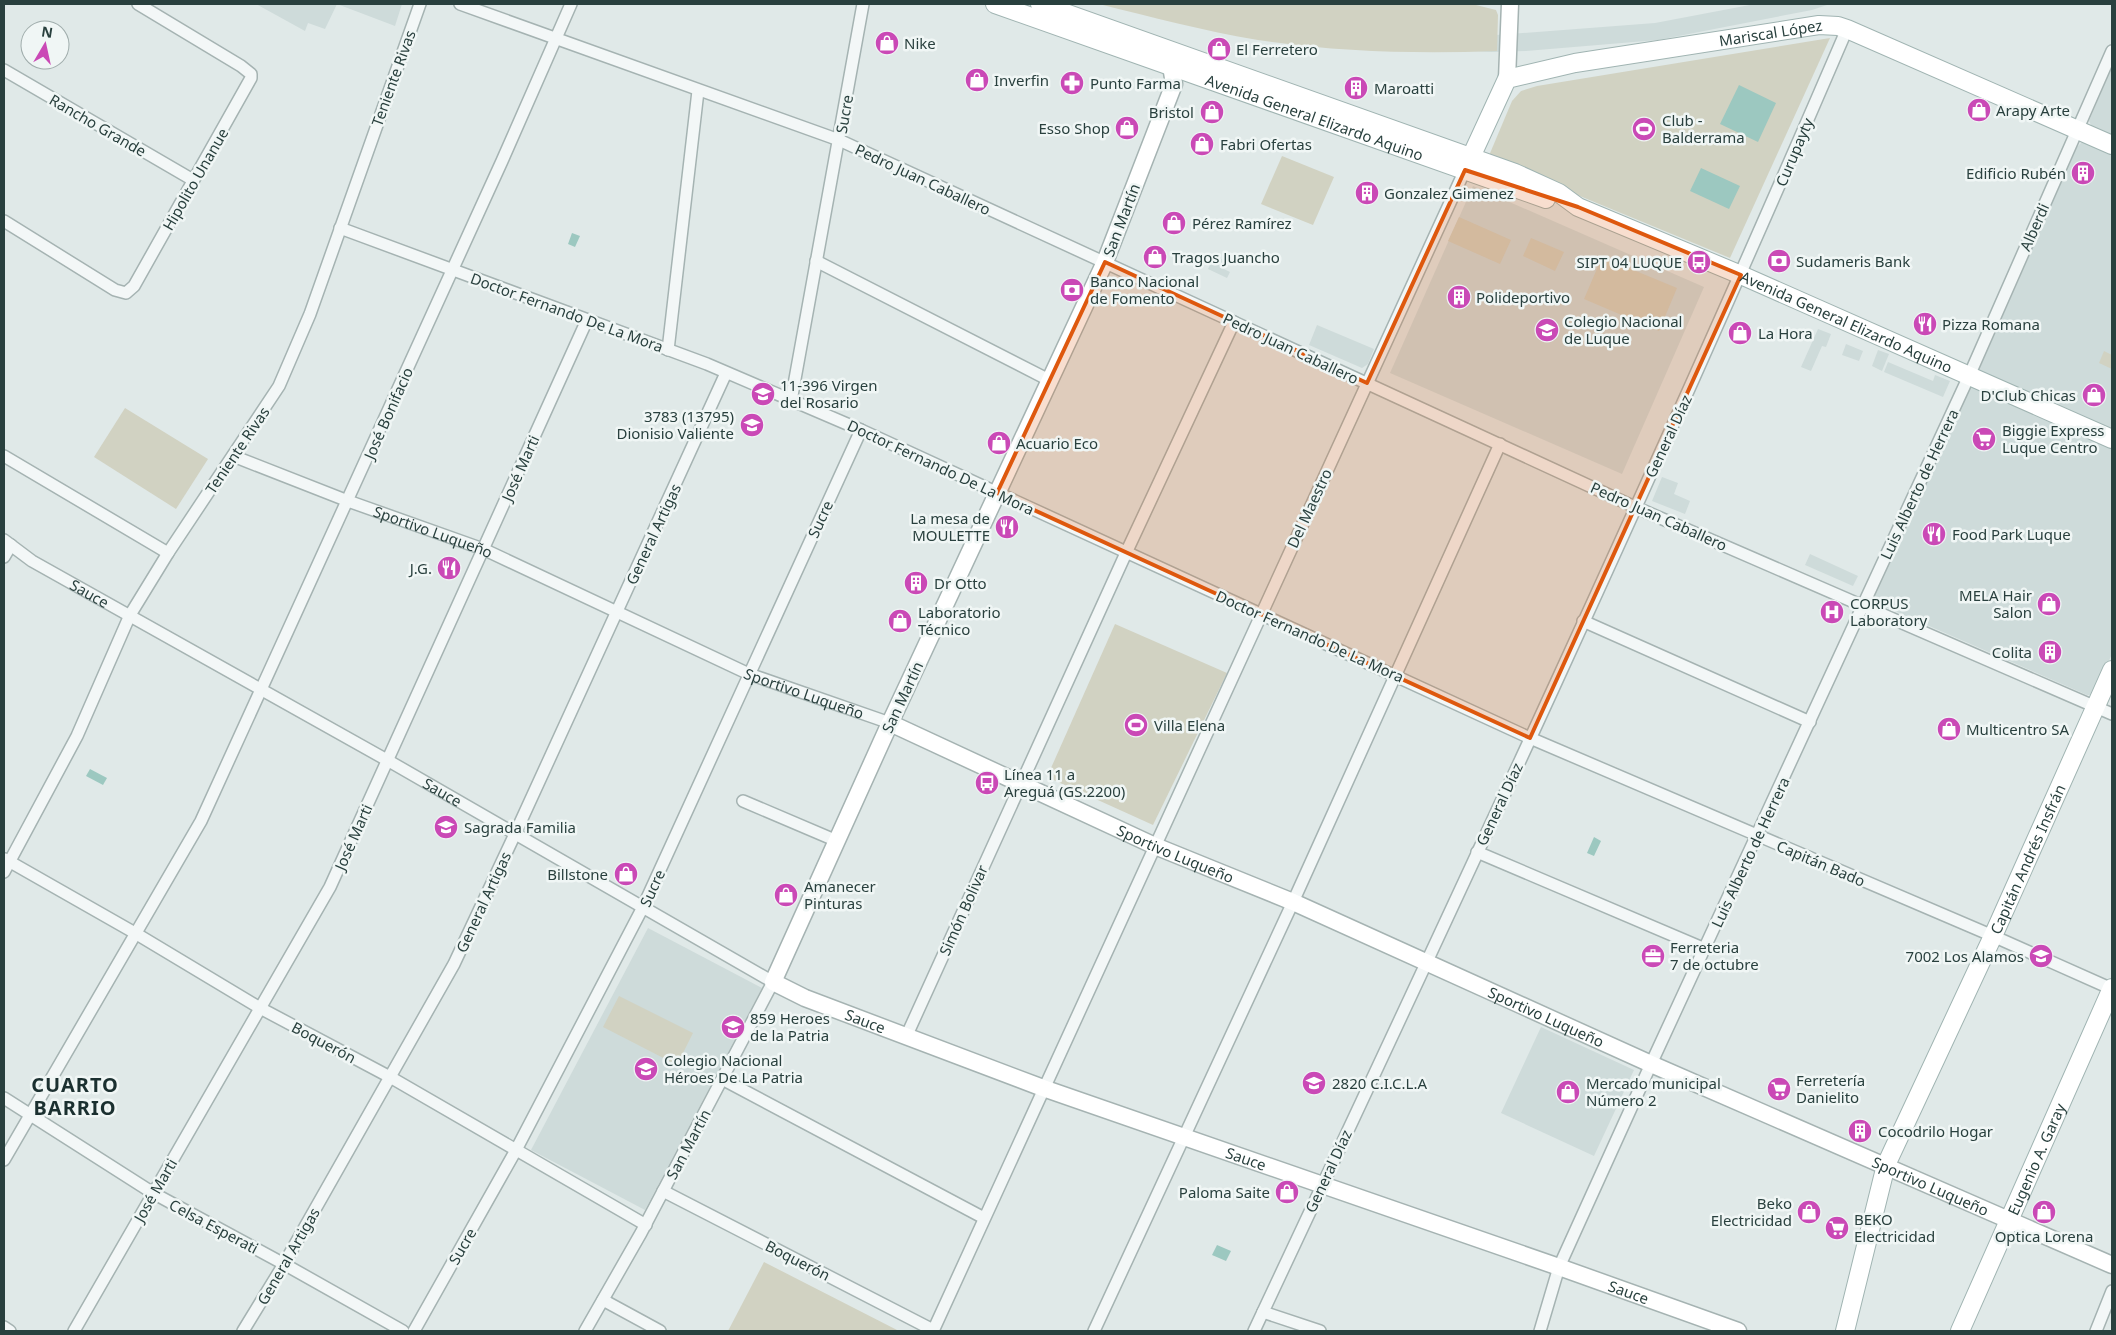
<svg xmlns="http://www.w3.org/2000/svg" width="2116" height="1335" font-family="'Noto Sans',sans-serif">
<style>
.built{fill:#cedbda}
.green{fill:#d1d2c2}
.water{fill:#9cc8c0}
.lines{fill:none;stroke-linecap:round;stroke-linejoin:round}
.street-casing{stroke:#a5b3b2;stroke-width:14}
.secondary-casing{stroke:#a5b3b2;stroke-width:19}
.primary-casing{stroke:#a0b4b2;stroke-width:20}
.street{stroke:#f3f7f7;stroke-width:11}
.secondary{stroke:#fff;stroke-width:16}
.primary{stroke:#fff;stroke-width:18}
.marked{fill:#de580e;fill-opacity:0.2;stroke:#de580e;stroke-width:4;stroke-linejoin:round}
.labels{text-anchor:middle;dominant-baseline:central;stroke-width:5;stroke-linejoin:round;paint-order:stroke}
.street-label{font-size:15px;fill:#29403e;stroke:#f0f6f5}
.poi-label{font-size:15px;fill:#29403e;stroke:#f0f6f5;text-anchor:start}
.district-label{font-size:20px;font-weight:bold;letter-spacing:1px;fill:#1b3030;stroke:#f0f6f5}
</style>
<rect width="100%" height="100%" fill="#e0e9e8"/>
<g class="built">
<path d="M 256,4 L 402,4 L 395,26 L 337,4 L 325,29 L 308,23 L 305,31 Z"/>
<path d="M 1755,4 L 1830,4 L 1812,10 L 1658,40 L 1526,51 L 1491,52 L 1365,45 L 1655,23 Z"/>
<path d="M 2112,67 L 2112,137 L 2093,129 L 2089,121 Z"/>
<path d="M 2083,141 L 2112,152 L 2112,431 L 1980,372 L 1979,370 L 2077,147 Z"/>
<path d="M 1473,186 L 1704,287 L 1622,474 L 1390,373 Z"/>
<path d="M 1214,256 L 1228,262 L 1224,269 L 1230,272 L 1227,278 L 1208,269 Z"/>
<path d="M 1317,325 L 1374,349 L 1368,364 L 1362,368 L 1309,345 Z"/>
<path d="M 1818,329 L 1831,334 L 1826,347 L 1822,346 L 1811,371 L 1801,367 Z"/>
<path d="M 1846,344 L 1863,351 L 1859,361 L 1842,355 Z"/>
<path d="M 1878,350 L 1889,354 L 1882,371 L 1872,366 Z"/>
<path d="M 1888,362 L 1933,381 L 1935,375 L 1950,381 L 1943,397 L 1884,372 Z"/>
<path d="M 1971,386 L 1974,386 L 2112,447 L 2112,654 L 2093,695 L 2087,695 L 1874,602 L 1874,596 Z"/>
<path d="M 1662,477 L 1678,483 L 1674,494 L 1690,501 L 1685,514 L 1652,501 Z"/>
<path d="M 1810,554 L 1858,576 L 1853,586 L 1805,565 Z"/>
<path d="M 648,928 L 762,988 L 645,1210 L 531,1150 Z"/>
<path d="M 1541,1027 L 1634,1070 L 1594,1156 L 1501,1113 Z"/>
</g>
<g class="green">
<path d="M 1099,4 L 1472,4 L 1496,10 L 1498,15 L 1497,51 C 1417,54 1337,52 1258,40 C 1204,31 1151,17 1099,4 Z"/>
<path d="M 1830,38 L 1730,258 L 1488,158 L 1512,101 L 1521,91 L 1537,86 Z"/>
<path d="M 1282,156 L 1334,177 L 1313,225 L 1261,204 Z"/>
<path d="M 1459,217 L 1511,240 L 1500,264 L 1448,241 Z"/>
<path d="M 1531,238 L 1564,252 L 1555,271 L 1523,256 Z"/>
<path d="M 1602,257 L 1677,288 L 1659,331 L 1584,299 Z"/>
<path d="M 2104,351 L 2112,355 L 2112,369 L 2099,363 Z"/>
<path d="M 125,408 L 208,459 L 176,509 L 94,457 Z"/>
<path d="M 1115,624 L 1227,673 L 1153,825 L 1047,777 Z"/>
<path d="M 619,996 L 693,1033 L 677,1065 L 603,1027 Z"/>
<path d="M 764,1262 L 899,1331 L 728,1331 Z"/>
</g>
<g class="water">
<path d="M 1739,85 L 1776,103 L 1758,142 L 1720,124 Z"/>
<path d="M 1701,168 L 1740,186 L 1729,209 L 1690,191 Z"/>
<path d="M 572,233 L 580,236 L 575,247 L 568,244 Z"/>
<path d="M 90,769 L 107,778 L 103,785 L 86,776 Z"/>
<path d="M 1594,837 L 1601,841 L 1594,856 L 1587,853 Z"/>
<path d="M 1217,1245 L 1231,1251 L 1226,1261 L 1212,1255 Z"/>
</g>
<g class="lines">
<g class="street-casing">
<g id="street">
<path d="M 460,4 L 839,140 L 1635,507 L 2112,714"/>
<path d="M 4,70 L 193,180"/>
<path d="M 4,221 L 115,290 L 126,293 L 134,286 L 251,78 L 251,74 L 241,66 L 138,4"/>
<path d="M 340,228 L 707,364 L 861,430 L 1530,738 L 1993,936 L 2112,989"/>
<path d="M 816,261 L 1049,380"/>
<path d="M 668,350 L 698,91"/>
<path d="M 791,401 L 863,4"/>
<path d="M 4,456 L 168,553"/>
<path id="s1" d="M 233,456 L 348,501 L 483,549 L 749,674 L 890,723"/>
<path id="s2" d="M 4,540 L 32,561 L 387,760 L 773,982 L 641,1233 L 585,1331"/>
<path d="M 4,557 L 11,545"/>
<path d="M 1583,621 L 1810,722"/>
<path d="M 743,801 L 837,841"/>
<path d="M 1477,852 L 1705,949"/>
<path d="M 5,859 L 135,933 L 260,1008 L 390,1077 L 646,1225"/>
<path d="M 4,872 L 77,736 L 130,615 L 168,553 L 279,386 L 310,314 L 420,4"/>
<path d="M 906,1037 L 1126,553 L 1234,322"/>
<path d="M 722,1079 L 984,1218"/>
<path d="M 4,1098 L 153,1193 L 284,1264 L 403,1331"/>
<path d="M 4,1160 L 201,821 L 502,161 L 571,4"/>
<path d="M 663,1191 L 933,1330"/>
<path d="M 603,1300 L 660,1331"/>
<path d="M 1263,1312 L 1320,1331"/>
<path d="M 4,1327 L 10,1331"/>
<path d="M 74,1331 L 330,887 L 587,320"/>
<path d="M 243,1331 L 284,1264 L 454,964 L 515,834 L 726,373"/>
<path d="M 414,1331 L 516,1150 L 643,907 L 861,430"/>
<path d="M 933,1331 L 1465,170"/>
<path d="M 1094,1331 L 1293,902 L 1500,444"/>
<path d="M 1254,1331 C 1457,899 1659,467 1847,29"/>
<path d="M 1540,1331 L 1559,1267 L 1651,1064 L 1969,376 L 2112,51"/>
<path d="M 2096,1331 L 2112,1291"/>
</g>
</g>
<g class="secondary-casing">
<g id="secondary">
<path id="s3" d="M 1167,55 L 1171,66 L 1174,84 L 1105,262 L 890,723 L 773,982 L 805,998 L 1043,1088 L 1559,1267 L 1738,1331"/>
<path d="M 1507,79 L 1510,4"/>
<path id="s4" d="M 890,723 L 1155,846 L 1293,902 L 1651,1064 L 2112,1265"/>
</g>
</g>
<g class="primary-casing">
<g id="primary">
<path id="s5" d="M 995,4 L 1546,199"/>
<path id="s6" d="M 1040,4 L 1515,173 L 1559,193 L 1578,207 L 1741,275 L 2112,439"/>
<path id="s7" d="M 1465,170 L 1507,79 L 1575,63 L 1819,25 L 1838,26 L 1847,29 L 2112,145"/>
<path id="s8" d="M 1845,1331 L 1886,1165 L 1993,936 L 2112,670"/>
<path id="s9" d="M 1960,1331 L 2112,988"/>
</g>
</g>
<use href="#street" class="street"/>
<use href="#secondary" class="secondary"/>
<use href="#primary" class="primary"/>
</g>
<path class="marked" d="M 1465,170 L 1578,207 L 1741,275 L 1530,738 L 997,493 L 1105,262 L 1367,383 Z"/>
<defs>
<g id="shop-disc" transform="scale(1.25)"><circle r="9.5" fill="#ca49b6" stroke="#f0f6f5"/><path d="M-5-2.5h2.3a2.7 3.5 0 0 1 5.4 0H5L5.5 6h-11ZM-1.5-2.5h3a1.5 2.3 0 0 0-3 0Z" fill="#fff"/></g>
<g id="pharmacy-disc" transform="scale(1.25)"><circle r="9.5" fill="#ca49b6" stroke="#f0f6f5"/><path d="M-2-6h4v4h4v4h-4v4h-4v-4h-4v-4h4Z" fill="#fff"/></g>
<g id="building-disc" transform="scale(1.25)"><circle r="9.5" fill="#ca49b6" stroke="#f0f6f5"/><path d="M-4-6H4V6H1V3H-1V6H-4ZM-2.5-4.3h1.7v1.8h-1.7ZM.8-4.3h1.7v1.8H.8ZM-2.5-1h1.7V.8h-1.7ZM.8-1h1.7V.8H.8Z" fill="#fff"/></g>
<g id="stadium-disc" transform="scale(1.25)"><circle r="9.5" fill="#ca49b6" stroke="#f0f6f5"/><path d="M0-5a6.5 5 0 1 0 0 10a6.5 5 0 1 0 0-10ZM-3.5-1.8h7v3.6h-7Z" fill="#fff"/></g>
<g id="bank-disc" transform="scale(1.25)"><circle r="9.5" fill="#ca49b6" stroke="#f0f6f5"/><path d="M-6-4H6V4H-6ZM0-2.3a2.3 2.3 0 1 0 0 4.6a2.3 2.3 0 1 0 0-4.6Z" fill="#fff"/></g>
<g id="bus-disc" transform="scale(1.25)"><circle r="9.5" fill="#ca49b6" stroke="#f0f6f5"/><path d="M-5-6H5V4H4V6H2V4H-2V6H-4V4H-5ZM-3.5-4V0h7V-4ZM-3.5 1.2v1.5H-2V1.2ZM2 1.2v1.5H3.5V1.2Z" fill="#fff"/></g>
<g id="restaurant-disc" transform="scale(1.25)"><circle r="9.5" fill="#ca49b6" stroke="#f0f6f5"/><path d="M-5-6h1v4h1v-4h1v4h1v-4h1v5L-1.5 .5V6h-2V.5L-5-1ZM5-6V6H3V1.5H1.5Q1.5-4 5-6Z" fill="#fff"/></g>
<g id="school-disc" transform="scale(1.25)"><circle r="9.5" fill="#ca49b6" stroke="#f0f6f5"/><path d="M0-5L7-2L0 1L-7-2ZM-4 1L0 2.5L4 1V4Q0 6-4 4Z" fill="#fff"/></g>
<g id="supermarket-disc" transform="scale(1.25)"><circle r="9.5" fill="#ca49b6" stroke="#f0f6f5"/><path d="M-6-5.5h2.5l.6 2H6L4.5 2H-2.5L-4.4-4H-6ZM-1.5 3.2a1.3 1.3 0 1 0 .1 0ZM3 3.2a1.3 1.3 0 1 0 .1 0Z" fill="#fff"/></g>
<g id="hospital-disc" transform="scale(1.25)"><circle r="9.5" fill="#ca49b6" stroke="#f0f6f5"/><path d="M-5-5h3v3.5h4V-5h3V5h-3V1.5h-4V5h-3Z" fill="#fff"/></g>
<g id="office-disc" transform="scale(1.25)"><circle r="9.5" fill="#ca49b6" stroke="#f0f6f5"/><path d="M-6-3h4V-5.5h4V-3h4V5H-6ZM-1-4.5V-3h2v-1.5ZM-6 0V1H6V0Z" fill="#fff"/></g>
</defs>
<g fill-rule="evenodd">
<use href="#shop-disc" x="887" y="43"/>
<use href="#shop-disc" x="1219" y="49"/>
<use href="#shop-disc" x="977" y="80"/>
<use href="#pharmacy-disc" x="1072" y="83"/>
<use href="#building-disc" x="1356" y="88"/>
<use href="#shop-disc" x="1979" y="110"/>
<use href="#shop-disc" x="1212" y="112"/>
<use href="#shop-disc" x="1127" y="128"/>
<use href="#stadium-disc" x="1644" y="129"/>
<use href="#shop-disc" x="1202" y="144"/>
<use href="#building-disc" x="2083" y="173"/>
<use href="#building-disc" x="1367" y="193"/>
<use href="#shop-disc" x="1174" y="223"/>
<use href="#shop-disc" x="1155" y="257"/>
<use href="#bank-disc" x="1779" y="261"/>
<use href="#bus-disc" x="1699" y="262"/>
<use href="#bank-disc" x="1072" y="290"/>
<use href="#building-disc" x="1459" y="297"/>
<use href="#restaurant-disc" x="1925" y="324"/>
<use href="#school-disc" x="1547" y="330"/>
<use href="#shop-disc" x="1740" y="333"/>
<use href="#school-disc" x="763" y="394"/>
<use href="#shop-disc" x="2094" y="395"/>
<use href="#school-disc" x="752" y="425"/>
<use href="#supermarket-disc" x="1984" y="439"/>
<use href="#shop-disc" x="999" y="443"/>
<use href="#restaurant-disc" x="1007" y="527"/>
<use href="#restaurant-disc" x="1934" y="534"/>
<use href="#restaurant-disc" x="449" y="568"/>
<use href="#building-disc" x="916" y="583"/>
<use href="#shop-disc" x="2049" y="604"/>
<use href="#hospital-disc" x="1832" y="612"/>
<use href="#shop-disc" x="900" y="621"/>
<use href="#building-disc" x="2050" y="652"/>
<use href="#stadium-disc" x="1136" y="725"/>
<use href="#shop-disc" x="1949" y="729"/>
<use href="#bus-disc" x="987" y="783"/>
<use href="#school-disc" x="446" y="827"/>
<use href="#shop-disc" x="626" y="874"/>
<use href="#shop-disc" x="786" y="895"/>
<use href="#office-disc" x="1653" y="956"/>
<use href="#school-disc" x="2041" y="956"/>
<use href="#school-disc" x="733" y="1027"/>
<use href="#school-disc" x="646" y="1069"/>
<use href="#school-disc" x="1314" y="1083"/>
<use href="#supermarket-disc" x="1779" y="1089"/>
<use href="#shop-disc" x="1568" y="1092"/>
<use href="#building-disc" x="1860" y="1131"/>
<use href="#shop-disc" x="1287" y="1192"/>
<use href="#shop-disc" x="1809" y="1212"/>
<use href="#shop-disc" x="2044" y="1212"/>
<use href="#supermarket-disc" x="1837" y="1228"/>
</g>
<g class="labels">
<g class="street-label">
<text stroke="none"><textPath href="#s7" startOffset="368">Mariscal López</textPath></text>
<text transform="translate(393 78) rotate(-70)">Teniente Rivas</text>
<text transform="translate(844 114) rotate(-80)">Sucre</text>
<text stroke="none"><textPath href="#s5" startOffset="339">Avenida General Elizardo Aquino</textPath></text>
<text transform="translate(98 125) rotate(30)">Rancho Grande</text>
<text transform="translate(1794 152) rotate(-67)">Curupayty</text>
<text transform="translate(195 179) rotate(-60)">Hipolito Unanue</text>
<text transform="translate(923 179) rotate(25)">Pedro Juan Caballero</text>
<text transform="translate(1121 220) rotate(-69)">San Martín</text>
<text transform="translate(2034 227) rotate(-66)">Alberdi</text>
<text transform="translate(567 312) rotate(20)">Doctor Fernando De La Mora</text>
<text stroke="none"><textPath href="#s6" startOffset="868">Avenida General Elizardo Aquino</textPath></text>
<text transform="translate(1291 348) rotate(25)">Pedro Juan Caballero</text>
<text transform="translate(388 413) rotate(-66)">José Bonifacio</text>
<text transform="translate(1668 436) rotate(-65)">General Díaz</text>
<text transform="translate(237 450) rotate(-56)">Teniente Rivas</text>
<text transform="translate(941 467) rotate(25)">Doctor Fernando De La Mora</text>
<text transform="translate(520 468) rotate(-66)">José Marti</text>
<text transform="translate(1919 484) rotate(-65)">Luis Alberto de Herrera</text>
<text transform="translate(1309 508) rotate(-65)">Del Maestro</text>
<text transform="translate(1659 516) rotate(24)">Pedro Juan Caballero</text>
<text transform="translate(820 519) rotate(-65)">Sucre</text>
<text stroke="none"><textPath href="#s1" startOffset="214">Sportivo Luqueño</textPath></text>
<text transform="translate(653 534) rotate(-65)">General Artigas</text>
<text stroke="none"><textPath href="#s2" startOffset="101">Sauce</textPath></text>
<text transform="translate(1310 636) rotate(24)">Doctor Fernando De La Mora</text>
<text stroke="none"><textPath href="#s1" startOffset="619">Sportivo Luqueño</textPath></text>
<text transform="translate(902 697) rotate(-65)">San Martín</text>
<text stroke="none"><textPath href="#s2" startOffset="506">Sauce</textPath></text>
<text transform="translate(1499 804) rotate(-65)">General Díaz</text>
<text transform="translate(353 837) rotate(-66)">José Marti</text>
<text transform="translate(1750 852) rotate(-65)">Luis Alberto de Herrera</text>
<text stroke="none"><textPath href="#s4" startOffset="314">Sportivo Luqueño</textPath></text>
<text stroke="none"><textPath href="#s8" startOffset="508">Capitán Andrés Insfrán</textPath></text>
<text transform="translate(1821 863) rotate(23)">Capitán Bado</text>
<text transform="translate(652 888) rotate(-65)">Sucre</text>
<text transform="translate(483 902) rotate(-65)">General Artigas</text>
<text transform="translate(963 910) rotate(-66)">Simón Bolivar</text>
<text stroke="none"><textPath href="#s4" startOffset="719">Sportivo Luqueño</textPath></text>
<text stroke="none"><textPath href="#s3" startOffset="1114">Sauce</textPath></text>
<text transform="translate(324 1042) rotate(28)">Boquerón</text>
<text transform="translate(688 1144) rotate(-62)">San Martín</text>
<text stroke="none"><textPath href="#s3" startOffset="1519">Sauce</textPath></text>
<text stroke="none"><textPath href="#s9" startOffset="188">Eugenio A. Garay</textPath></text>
<text transform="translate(1328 1171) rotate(-65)">General Díaz</text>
<text stroke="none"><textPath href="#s4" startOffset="1139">Sportivo Luqueño</textPath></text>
<text transform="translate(155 1190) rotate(-60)">José Marti</text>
<text transform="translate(214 1226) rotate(28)">Celsa Esperati</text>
<text transform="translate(462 1246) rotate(-60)">Sucre</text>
<text transform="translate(288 1256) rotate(-60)">General Artigas</text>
<text transform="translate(798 1260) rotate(27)">Boquerón</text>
<text stroke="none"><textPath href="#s3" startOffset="1924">Sauce</textPath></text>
</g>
<g class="poi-label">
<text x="904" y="43">Nike</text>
<text x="1236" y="49">El Ferretero</text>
<text x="994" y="80">Inverfin</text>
<text x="1090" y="83">Punto Farma</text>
<text x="1374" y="88">Maroatti</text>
<text x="1996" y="110">Arapy Arte</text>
<text x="1194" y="112" text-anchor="end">Bristol</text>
<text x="1662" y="120">Club -<tspan x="1662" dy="17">Balderrama</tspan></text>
<text x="1110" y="128" text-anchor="end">Esso Shop</text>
<text x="1220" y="144">Fabri Ofertas</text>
<text x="2066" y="173" text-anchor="end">Edificio Rubén</text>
<text x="1384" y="193">Gonzalez Gimenez</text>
<text x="1192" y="223">Pérez Ramírez</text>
<text x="1172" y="257">Tragos Juancho</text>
<text x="1796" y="261">Sudameris Bank</text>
<text x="1682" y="262" text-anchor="end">SIPT 04 LUQUE</text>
<text x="1090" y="281">Banco Nacional<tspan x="1090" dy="17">de Fomento</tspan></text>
<text x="1476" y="297">Polideportivo</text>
<text x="1564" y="321">Colegio Nacional<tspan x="1564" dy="17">de Luque</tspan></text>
<text x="1942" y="324">Pizza Romana</text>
<text x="1758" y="333">La Hora</text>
<text x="780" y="385">11-396 Virgen<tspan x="780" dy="17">del Rosario</tspan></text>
<text x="2076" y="395" text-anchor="end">D'Club Chicas</text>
<text x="734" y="416" text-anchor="end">3783 (13795)<tspan x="734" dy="17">Dionisio Valiente</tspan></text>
<text x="2002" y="430">Biggie Express<tspan x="2002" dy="17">Luque Centro</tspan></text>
<text x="1016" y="443">Acuario Eco</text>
<text x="990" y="518" text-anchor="end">La mesa de<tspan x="990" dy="17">MOULETTE</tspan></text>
<text x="1952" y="534">Food Park Luque</text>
<text x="432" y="568" text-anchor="end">J.G.</text>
<text x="934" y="583">Dr Otto</text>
<text x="2032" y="595" text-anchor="end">MELA Hair<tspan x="2032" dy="17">Salon</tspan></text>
<text x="1850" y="603">CORPUS<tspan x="1850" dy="17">Laboratory</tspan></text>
<text x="918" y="612">Laboratorio<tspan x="918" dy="17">Técnico</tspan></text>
<text x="2032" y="652" text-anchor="end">Colita</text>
<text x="1154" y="725">Villa Elena</text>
<text x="1966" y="729">Multicentro SA</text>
<text x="1004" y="774">Línea 11 a<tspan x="1004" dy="17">Areguá (GS.2200)</tspan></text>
<text x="464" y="827">Sagrada Familia</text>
<text x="608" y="874" text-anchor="end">Billstone</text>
<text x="804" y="886">Amanecer<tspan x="804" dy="17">Pinturas</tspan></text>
<text x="1670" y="947">Ferreteria<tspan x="1670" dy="17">7 de octubre</tspan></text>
<text x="2024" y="956" text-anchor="end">7002 Los Alamos</text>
<text x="750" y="1018">859 Heroes<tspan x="750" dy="17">de la Patria</tspan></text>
<text x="664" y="1060">Colegio Nacional<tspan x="664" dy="17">Héroes De La Patria</tspan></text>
<text x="1796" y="1080">Ferretería<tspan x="1796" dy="17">Danielito</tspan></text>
<text x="1332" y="1083">2820 C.I.C.L.A</text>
<text x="1586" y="1083">Mercado municipal<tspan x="1586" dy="17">Número 2</tspan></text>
<text x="1878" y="1131">Cocodrilo Hogar</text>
<text x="1270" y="1192" text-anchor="end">Paloma Saite</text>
<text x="1792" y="1203" text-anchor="end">Beko<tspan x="1792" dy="17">Electricidad</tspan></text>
<text x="1854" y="1219">BEKO<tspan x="1854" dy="17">Electricidad</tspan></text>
<text x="2044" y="1236" text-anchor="middle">Optica Lorena</text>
</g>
<g class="district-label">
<text x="75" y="1084">CUARTO<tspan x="75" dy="23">BARRIO</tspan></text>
</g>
</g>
<rect width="2116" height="1335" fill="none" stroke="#29403e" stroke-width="10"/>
<g transform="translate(45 45) rotate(9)"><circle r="24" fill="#f0f6f5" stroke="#a0adac"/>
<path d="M0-4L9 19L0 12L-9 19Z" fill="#ca49b6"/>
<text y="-8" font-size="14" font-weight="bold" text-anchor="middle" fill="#29403e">N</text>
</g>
</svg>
